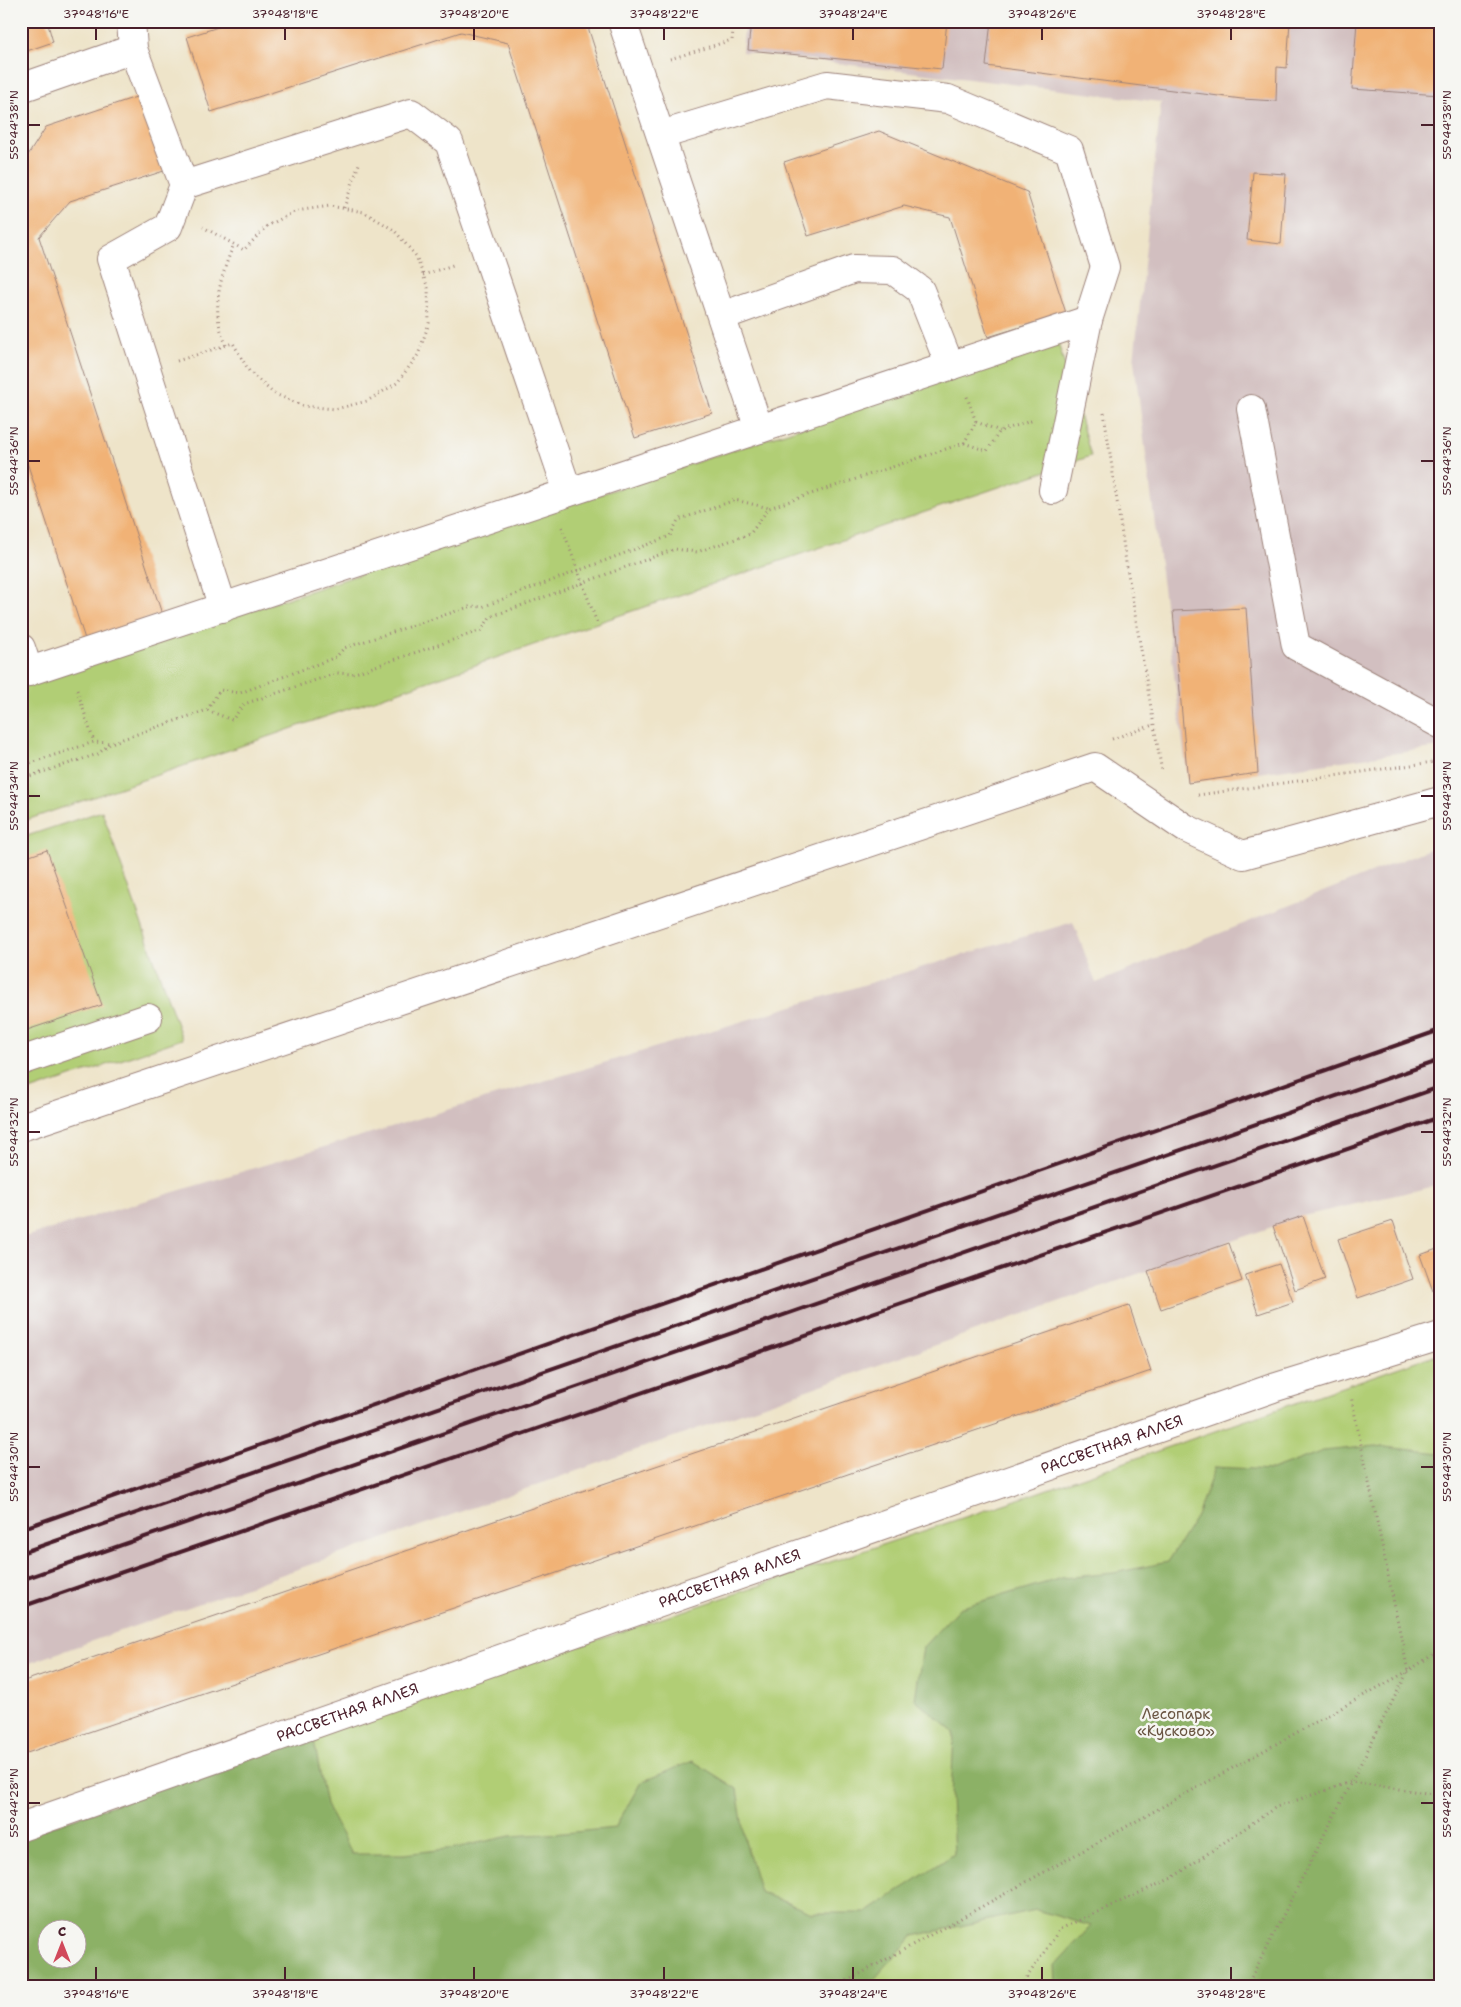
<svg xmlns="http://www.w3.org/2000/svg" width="1461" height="2007" font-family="'Shantell Sans',sans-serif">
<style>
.industrial{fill:#d2bfc0}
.green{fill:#b1ce74;stroke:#7e7650;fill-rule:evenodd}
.forest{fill:#8cb166;stroke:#6b6848;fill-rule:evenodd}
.building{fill:#f1b276}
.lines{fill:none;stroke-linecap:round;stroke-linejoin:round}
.minor-casing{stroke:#9c827a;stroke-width:30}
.path{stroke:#9c827a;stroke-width:3;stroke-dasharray:1 4;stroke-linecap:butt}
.minor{stroke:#fff;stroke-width:28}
.rail{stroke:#4a1f2b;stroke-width:4}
.ticks{fill:none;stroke:#4a1f2b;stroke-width:2}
.labels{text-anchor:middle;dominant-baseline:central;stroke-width:5;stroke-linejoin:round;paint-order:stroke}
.street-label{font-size:15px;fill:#4a1f2b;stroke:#f6f6f2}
.park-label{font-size:15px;fill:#695441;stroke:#f6f6f2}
.neatline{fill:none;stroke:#4a1f2b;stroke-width:2}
.ticks-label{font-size:12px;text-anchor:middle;fill:#4a1f2b}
</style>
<rect width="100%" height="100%" fill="#f6f6f2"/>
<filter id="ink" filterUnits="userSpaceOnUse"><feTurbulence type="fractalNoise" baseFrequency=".02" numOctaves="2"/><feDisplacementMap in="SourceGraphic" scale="10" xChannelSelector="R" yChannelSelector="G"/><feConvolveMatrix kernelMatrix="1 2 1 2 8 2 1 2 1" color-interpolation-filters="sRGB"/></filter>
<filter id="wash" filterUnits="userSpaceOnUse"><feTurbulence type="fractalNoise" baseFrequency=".0096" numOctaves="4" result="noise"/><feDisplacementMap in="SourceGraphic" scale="20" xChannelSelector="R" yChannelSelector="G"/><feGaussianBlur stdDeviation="1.12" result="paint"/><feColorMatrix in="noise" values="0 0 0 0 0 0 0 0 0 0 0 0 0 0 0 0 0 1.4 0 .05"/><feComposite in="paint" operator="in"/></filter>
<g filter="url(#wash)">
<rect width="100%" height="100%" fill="#eee4c9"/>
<g class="industrial">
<path d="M 745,21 L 1440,21 L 1440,747 L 1188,783 L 1134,361 L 1161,102 L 742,52 Z"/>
<path d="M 1440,845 L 1440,1185 L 1303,1216 L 21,1666 L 21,1238 L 1073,922 L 1096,983 Z"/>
</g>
<g class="green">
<path d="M 1058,342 L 1091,456 L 597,623 L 21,822 L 21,687 Z"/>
<path d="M 102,811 L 182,1039 L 21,1094 L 21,838 Z"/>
<path d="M 1440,1353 L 1440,1986 L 21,1986 L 21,1837 L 313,1735 L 1016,1500 ZM 48,1930 L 78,1930 L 78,1960 L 48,1960 Z"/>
</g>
<path class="forest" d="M 1375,1446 L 1440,1453 L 1440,1986 L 1056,1986 L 1055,1965 L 1091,1926 L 1036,1910 L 913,1936 L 868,1986 L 21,1986 L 21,1837 L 313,1735 L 326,1805 L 352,1854 L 404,1854 L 455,1848 L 510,1836 L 564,1833 L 615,1828 L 641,1782 L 693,1761 L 737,1789 L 745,1841 L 760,1892 L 812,1913 L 866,1913 L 954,1854 L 951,1797 L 954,1732 L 915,1699 L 923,1647 L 959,1608 L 1062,1578 L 1114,1573 L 1168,1562 L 1197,1516 L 1215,1467 L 1272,1470 L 1323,1451 ZM 48,1930 L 78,1930 L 78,1960 L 48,1960 Z"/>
<g id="blocks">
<g class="building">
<path d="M 21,21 L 47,21 L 53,42 L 21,53 Z"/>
<path d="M 237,21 L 586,21 L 712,413 L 635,438 L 508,43 L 461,32 L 211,112 L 187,37 Z"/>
<path d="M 751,21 L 947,21 L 942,69 L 748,50 Z"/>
<path d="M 991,21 L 1290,21 L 1287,68 L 1277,67 L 1276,101 L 1242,99 L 986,66 Z"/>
<path d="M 1357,21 L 1440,21 L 1440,95 L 1352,89 Z"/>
<path d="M 142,95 L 167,170 L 70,201 L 39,237 L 162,614 L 85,639 L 21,444 L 21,166 L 46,127 Z"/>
<path d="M 879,131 L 1027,192 L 1066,313 L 988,337 L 950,217 L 904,206 L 808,236 L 784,162 Z"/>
<path d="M 1253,172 L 1286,174 L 1281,244 L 1247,240 Z"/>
<path d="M 1246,608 L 1258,773 L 1188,783 L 1173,611 Z"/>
<path d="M 47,850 L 102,1005 L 21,1032 L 21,859 Z"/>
<path d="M 1303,1216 L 1325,1279 L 1295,1290 L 1273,1226 Z"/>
<path d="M 1393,1221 L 1413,1279 L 1358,1298 L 1338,1239 Z"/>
<path d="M 1229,1243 L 1242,1281 L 1161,1309 L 1148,1271 Z"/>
<path d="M 1440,1248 L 1440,1289 L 1433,1291 L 1420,1255 Z"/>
<path d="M 1279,1264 L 1293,1302 L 1258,1314 L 1245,1275 Z"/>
<path d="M 1129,1305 L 1151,1371 L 21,1755 L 21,1682 Z"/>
</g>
</g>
</g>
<g filter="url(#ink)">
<use href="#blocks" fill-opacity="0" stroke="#9c827a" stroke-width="1"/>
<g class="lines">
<g class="minor-casing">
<g id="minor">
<path d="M 131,21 L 133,49 L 184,185"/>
<path d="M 622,21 L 759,429"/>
<path d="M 21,88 L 133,49"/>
<path d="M 722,316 L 854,269 L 893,270 L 920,290 L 950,366"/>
<path d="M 1251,409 L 1296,646 L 1440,724"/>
<path d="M 1053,490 L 1088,320"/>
<path d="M 223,608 L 111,259 L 168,227 L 184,185 L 411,113 L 449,142 L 568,492"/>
<path d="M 21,648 L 29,672"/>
<path d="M 21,674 L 1088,320 L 1105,267 L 1069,150 L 948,99 L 827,85 L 661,135"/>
<path d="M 21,1061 L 148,1018"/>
<path d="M 21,1127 L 1095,767 L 1185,828 L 1243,855 L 1440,801"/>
<path id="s1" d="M 21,1827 L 1273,1388 L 1440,1336"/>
</g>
</g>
<g class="path">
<path d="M 670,59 L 732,40 L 734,21"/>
<path d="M 344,208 L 359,164"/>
<path d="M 423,275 L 456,264"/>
<path d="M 226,345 C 224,338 220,330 219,323 C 214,296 224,268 234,244"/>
<path d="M 177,361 L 233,343 L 249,371 L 273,393 L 303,406 L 336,409 L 367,401 L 397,383 L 418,355 L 429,323 L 428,288 L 416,256 L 394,230 L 364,212 L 330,206 L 296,211 L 267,226 L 244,250 L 203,227"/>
<path d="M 1104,413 L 1126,562 L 1162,772"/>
<path d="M 976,422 L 1000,431"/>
<path d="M 964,443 L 976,422 L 966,394"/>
<path d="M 562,527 L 597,623"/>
<path d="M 77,690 L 94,742"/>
<path d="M 207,710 L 220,690 L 240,693 L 336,657 L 344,648 L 472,606 L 482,607 L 670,536 L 678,520 L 735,500 L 769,508"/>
<path d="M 1112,739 L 1153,725"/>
<path d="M 21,766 L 94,742 L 111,743"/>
<path d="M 21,779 L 98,754 L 111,743 L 207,710 L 232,720 L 244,704 L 337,673 L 352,674 L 482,630 L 490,617 L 675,549 L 697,552 L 750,534 L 769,508 L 964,443 L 987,451 L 1000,431 L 1034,420"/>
<path d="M 1198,795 L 1440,761"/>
<path d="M 838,1986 L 1408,1671 L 1440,1650"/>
<path d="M 1021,1986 L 1060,1929 L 1172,1878 L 1276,1807 L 1351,1782 L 1440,1795"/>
<path d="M 1247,1986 L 1408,1671 L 1351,1396"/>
</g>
<use href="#minor" class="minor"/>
<g class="rail">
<path d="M 21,1529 L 1440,1030"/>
<path d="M 21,1553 L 1440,1060"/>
<path d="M 21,1580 L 1440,1087"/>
<path d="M 21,1607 L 1440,1117"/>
</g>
</g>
</g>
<path class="ticks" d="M 96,28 L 96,40M 285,28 L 285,40M 474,28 L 474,40M 664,28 L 664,40M 853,28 L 853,40M 1042,28 L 1042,40M 1231,28 L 1231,40M 28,125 L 40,125M 1421,125 L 1434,125M 28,461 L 40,461M 1421,461 L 1434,461M 28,796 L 40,796M 1421,796 L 1434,796M 28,1132 L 40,1132M 1421,1132 L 1434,1132M 28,1467 L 40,1467M 1421,1467 L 1434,1467M 28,1803 L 40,1803M 1421,1803 L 1434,1803M 96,1967 L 96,1980M 285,1967 L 285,1980M 474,1967 L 474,1980M 664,1967 L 664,1980M 853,1967 L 853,1980M 1042,1967 L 1042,1980M 1231,1967 L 1231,1980"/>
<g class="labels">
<g class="street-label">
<text stroke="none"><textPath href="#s1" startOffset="1156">РАССВЕТНАЯ АЛЛЕЯ</textPath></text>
<text stroke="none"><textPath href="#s1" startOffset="751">РАССВЕТНАЯ АЛЛЕЯ</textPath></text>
<text stroke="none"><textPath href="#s1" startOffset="346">РАССВЕТНАЯ АЛЛЕЯ</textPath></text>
</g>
<g class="park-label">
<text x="1176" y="1714">Лесопарк<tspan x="1176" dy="17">«Кусково»</tspan></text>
</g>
</g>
<rect width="1461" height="2007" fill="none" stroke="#f6f6f2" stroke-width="55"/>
<g transform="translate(62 1944)"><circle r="24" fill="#f6f6f2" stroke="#b1a0a2"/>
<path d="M0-4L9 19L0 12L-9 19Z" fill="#d1495b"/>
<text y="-8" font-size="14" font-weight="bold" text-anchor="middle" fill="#4a1f2b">С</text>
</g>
<rect x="28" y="28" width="1406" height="1952" class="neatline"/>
<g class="ticks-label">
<text x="96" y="18">37°48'16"E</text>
<text x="285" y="18">37°48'18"E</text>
<text x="474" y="18">37°48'20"E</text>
<text x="664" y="18">37°48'22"E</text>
<text x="853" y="18">37°48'24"E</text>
<text x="1042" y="18">37°48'26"E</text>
<text x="1231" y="18">37°48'28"E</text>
<text transform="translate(14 125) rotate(-90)" y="4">55°44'38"N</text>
<text transform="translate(1447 125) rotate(-90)" y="4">55°44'38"N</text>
<text transform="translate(14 461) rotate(-90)" y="4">55°44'36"N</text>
<text transform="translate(1447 461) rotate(-90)" y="4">55°44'36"N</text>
<text transform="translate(14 796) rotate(-90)" y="4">55°44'34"N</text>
<text transform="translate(1447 796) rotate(-90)" y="4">55°44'34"N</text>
<text transform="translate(14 1132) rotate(-90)" y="4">55°44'32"N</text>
<text transform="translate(1447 1132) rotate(-90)" y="4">55°44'32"N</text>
<text transform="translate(14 1467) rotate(-90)" y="4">55°44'30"N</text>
<text transform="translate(1447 1467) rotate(-90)" y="4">55°44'30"N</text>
<text transform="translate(14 1803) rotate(-90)" y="4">55°44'28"N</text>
<text transform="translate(1447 1803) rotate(-90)" y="4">55°44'28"N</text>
<text x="96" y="1998">37°48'16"E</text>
<text x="285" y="1998">37°48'18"E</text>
<text x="474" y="1998">37°48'20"E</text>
<text x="664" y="1998">37°48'22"E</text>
<text x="853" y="1998">37°48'24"E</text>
<text x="1042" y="1998">37°48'26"E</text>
<text x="1231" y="1998">37°48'28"E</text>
</g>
</svg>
